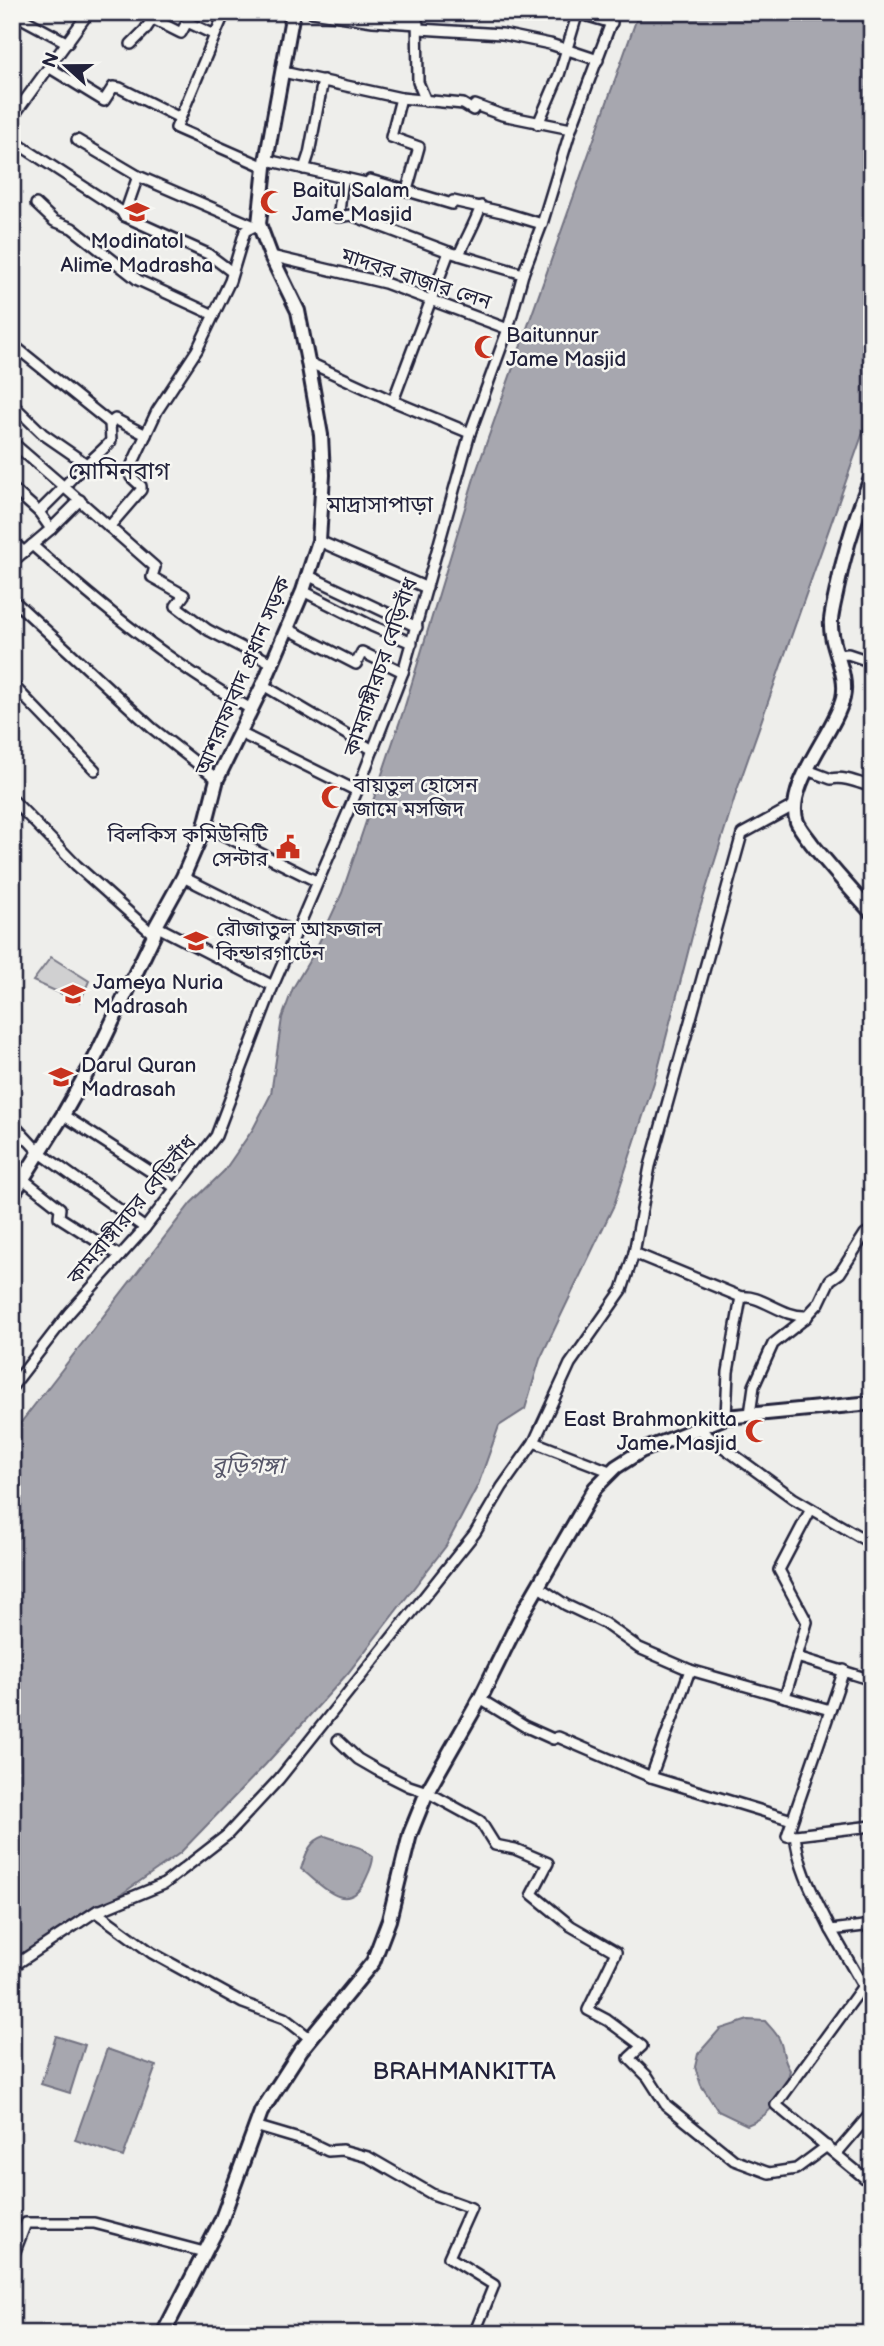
<svg xmlns="http://www.w3.org/2000/svg" width="884" height="2346" font-family="'Balsamiq Sans','Noto Sans Bengali',sans-serif">
<style>
.green{fill:#d0d0d1;stroke:#797986;stroke-width:2}
.water{fill:#a7a7af;stroke:#727281;stroke-width:2}
.lines{fill:none;stroke-linecap:round;stroke-linejoin:round}
.street-casing{stroke:#22223b;stroke-width:14}
.secondary-casing{stroke:#22223b;stroke-width:18}
.street{stroke:#f6f6f2;stroke-width:9}
.secondary{stroke:#f6f6f2;stroke-width:12}
.labels{text-anchor:middle;dominant-baseline:central;stroke-width:5;stroke-linejoin:round;paint-order:stroke}
.poi-label{font-size:21px;fill:#22223b;stroke:#f6f6f2;text-anchor:start}
.street-label{font-size:21px;fill:#22223b;stroke:#f6f6f2}
.neighbourhood-label{font-size:23px;fill:#22223b;stroke:#f6f6f2}
.water-label{font-size:23px;font-style:italic;fill:#575769;stroke:#f6f6f2}
.quarter-label{font-size:24px;fill:#22223b;stroke:#f6f6f2}
</style>
<rect width="100%" height="100%" fill="#eeeeeb"/>
<filter id="ink" filterUnits="userSpaceOnUse"><feTurbulence type="fractalNoise" baseFrequency=".0143" numOctaves="2"/><feDisplacementMap in="SourceGraphic" scale="14" xChannelSelector="R" yChannelSelector="G"/><feConvolveMatrix kernelMatrix="1 2 1 2 8 2 1 2 1" color-interpolation-filters="sRGB"/></filter>
<g filter="url(#ink)">
<path class="green" d="M 51,957 L 89,981 L 80,1002 L 33,981 Z"/>
<g class="water">
<path d="M 639,12 L 872,12 L 872,407 L 737,790 L 696,921 L 657,1073 L 614,1205 L 540,1359 L 525,1409 L 499,1426 L 478,1485 L 446,1546 L 348,1673 L 265,1765 L 180,1853 L 96,1912 L 12,1967 L 12,1434 L 191,1203 L 224,1171 L 253,1129 L 271,1094 L 282,1018 L 293,988 L 315,951 L 342,893 L 404,709 L 475,475 Z"/>
<path d="M 325,1836 L 361,1848 L 373,1857 C 373,1866 368,1874 364,1883 C 345,1916 320,1883 301,1869 C 306,1854 309,1841 325,1836 Z"/>
<path d="M 748,2020 L 765,2021 C 770,2027 777,2033 780,2041 C 784,2051 783,2061 790,2070 C 786,2094 769,2117 747,2125 L 718,2111 L 701,2085 L 695,2067 L 698,2054 L 720,2029 Z"/>
<path d="M 56,2036 L 85,2045 L 70,2093 L 41,2084 Z"/>
<path d="M 107,2049 L 156,2066 L 123,2157 L 75,2140 Z"/>
</g>
<g class="lines">
<g class="street-casing">
<g id="street">
<path d="M 312,12 L 373,21 L 418,24"/>
<path d="M 417,12 L 418,82 L 426,101"/>
<path d="M 574,12 L 612,23"/>
<path d="M 12,13 L 68,43"/>
<path d="M 153,19 L 181,33 L 187,22 L 215,35 L 225,12"/>
<path d="M 419,29 L 502,34 L 550,44 L 598,60"/>
<path d="M 215,35 L 176,128 L 265,167"/>
<path d="M 131,44 L 145,30 L 157,12"/>
<path d="M 50,68 L 104,101 L 113,87 L 120,88 L 180,118"/>
<path d="M 283,72 L 401,98 L 463,104 L 473,110 L 475,105 L 502,115 L 571,129"/>
<path d="M 401,98 L 391,137 L 419,147 L 407,190"/>
<path d="M 12,118 L 89,12"/>
<path d="M 538,124 L 559,75 L 578,12"/>
<path d="M 12,140 L 121,211 L 124,216 L 208,254 L 232,272"/>
<path d="M 77,140 L 138,176 L 254,226"/>
<path d="M 267,160 L 370,184 L 370,180 L 452,204 L 453,201 L 502,212 L 542,224"/>
<path d="M 304,169 L 309,154 L 323,80"/>
<path d="M 344,178 C 340,191 341,203 338,217 L 351,215 L 449,252 L 523,274"/>
<path d="M 36,204 L 54,221 L 72,228 L 138,280 L 214,315"/>
<path d="M 124,216 L 138,176"/>
<path d="M 459,255 C 466,238 475,224 481,206"/>
<path d="M 271,256 L 385,283 L 508,329"/>
<path d="M 12,344 L 110,423"/>
<path d="M 308,362 L 393,401 L 470,433"/>
<path d="M 393,401 L 449,252"/>
<path d="M 12,404 L 43,434 L 85,463"/>
<path d="M 12,442 L 64,487 C 78,469 96,458 111,441 L 110,423 L 115,419 L 146,435"/>
<path d="M 12,488 L 39,512 L 51,529"/>
<path d="M 39,512 L 64,487 L 155,567 L 152,577 L 184,595 L 176,606 L 208,630 L 272,663"/>
<path d="M 109,527 L 141,490 L 141,486 L 131,477 L 129,471 L 157,411 L 197,350 L 230,281 L 245,231 L 259,224"/>
<path d="M 12,541 L 24,552"/>
<path d="M 319,541 L 427,588"/>
<path d="M 32,545 C 101,606 171,664 251,709"/>
<path d="M 12,562 L 51,529 L 80,500"/>
<path d="M 307,575 L 417,627"/>
<path d="M 303,591 L 372,626 L 412,643"/>
<path d="M 12,599 L 152,728 L 217,779"/>
<path d="M 288,629 L 356,664 L 362,652 L 403,672"/>
<path d="M 837,655 L 848,654 L 872,662"/>
<path d="M 12,684 L 95,770"/>
<path d="M 263,685 L 373,750"/>
<path d="M 240,733 L 357,791"/>
<path d="M 807,770 L 831,779 C 844,776 859,783 872,787"/>
<path d="M 12,799 L 76,865 L 154,935"/>
<path d="M 205,826 L 316,881"/>
<path d="M 183,877 L 295,933"/>
<path d="M 156,926 L 273,986"/>
<path d="M 63,1115 L 176,1188"/>
<path d="M 12,1123 L 39,1152 L 145,1228"/>
<path d="M 23,1179 L 60,1208 L 59,1217 L 120,1256"/>
<path d="M 634,1253 L 741,1297"/>
<path d="M 12,1387 L 69,1313 L 145,1228 L 216,1136 L 273,986 L 357,791 L 403,672 L 470,433 L 508,329 L 523,274 L 542,224 L 571,129 L 615,12"/>
<path d="M 750,1414 L 754,1386 L 773,1344 L 807,1317"/>
<path d="M 726,1417 L 728,1372 L 741,1297 C 761,1294 783,1318 807,1316 L 819,1303 L 830,1280 L 840,1273 L 865,1234 L 872,1230"/>
<path d="M 697,1428 L 793,1498 L 872,1544"/>
<path d="M 612,1472 L 534,1442 L 570,1364 L 622,1290 L 634,1253 L 650,1166 L 742,834 L 795,805"/>
<path d="M 539,1587 L 566,1605 L 604,1623 L 639,1648 L 690,1670 L 651,1777"/>
<path d="M 797,1657 L 807,1622 L 779,1570 L 811,1509"/>
<path d="M 690,1670 L 785,1697"/>
<path d="M 844,1670 L 787,1836 L 872,1826"/>
<path d="M 480,1699 L 524,1726 L 553,1739 L 558,1737 L 651,1777 L 792,1820"/>
<path d="M 830,1710 L 785,1697 L 797,1657 L 872,1680"/>
<path d="M 338,1740 L 358,1759 L 377,1770 L 409,1786 L 427,1792 L 480,1821 L 495,1845 L 515,1849 L 548,1863 L 532,1894 L 571,1926 L 616,1952 L 588,2010 L 607,2020 L 642,2046 L 629,2058 L 648,2077 L 666,2105 L 734,2160 L 769,2173 L 796,2169 L 827,2146"/>
<path d="M 795,1835 C 799,1871 815,1897 831,1930 L 872,1925"/>
<path d="M 831,1930 L 863,1986"/>
<path d="M 12,1967 L 98,1910"/>
<path d="M 872,1974 L 776,2105 L 872,2184"/>
<path d="M 311,2039 L 284,2018 L 243,2003 L 152,1953 L 96,1912 L 164,1884 L 227,1835 L 279,1779 L 475,1533 L 502,1487 L 534,1442"/>
<path d="M 255,2126 L 309,2142 L 328,2151 L 342,2150 L 368,2157 L 432,2194 L 471,2208 L 449,2257 L 494,2285 L 474,2334"/>
<path d="M 836,2154 L 872,2112"/>
<path d="M 12,2259 L 26,2223 L 94,2223 L 204,2252"/>
</g>
</g>
<g class="secondary-casing">
<g id="secondary">
<path d="M 872,476 C 856,514 845,549 837,589 C 835,599 832,610 831,620 C 829,647 849,672 843,698 C 835,732 784,786 797,822 C 800,829 807,837 812,844 C 831,868 851,890 872,913"/>
<path d="M 12,1196 L 63,1115 L 93,1062 L 154,935 L 156,926 L 183,877 L 205,826 L 217,779 L 263,685 L 303,591 L 319,541 L 323,475 L 321,435 L 308,362 L 298,311 L 271,256 L 259,224 L 265,167 L 293,12"/>
<path d="M 163,2334 L 221,2221 L 261,2112 L 301,2050 L 373,1962 L 389,1920 L 410,1834 L 427,1792 L 480,1699 L 522,1614 L 595,1488 L 616,1467 L 641,1451 L 726,1417 L 872,1403"/>
</g>
</g>
<use href="#street" class="street"/>
<use href="#secondary" class="secondary"/>
</g>
</g>
<defs>
<g id="mosque-bare" transform="scale(1.89)"><path d="M3.5-4.9A6 6 0 1 0 3.5 4.9A5 5 0 1 1 3.5-4.9Z" fill="#c8321e" stroke="#f6f6f2" stroke-width="2.5" paint-order="stroke"/></g>
<g id="school-bare" transform="scale(1.89)"><path d="M0-5L7-2L0 1L-7-2ZM-4 1L0 2.5L4 1V4Q0 6-4 4Z" fill="#c8321e" stroke="#f6f6f2" stroke-width="2.5" paint-order="stroke"/></g>
<g id="civic-bare" transform="scale(1.89)"><path d="M-.6-6.5H3V-4.5H.6V-3L4-1V1h2V6H-6V1h2V-1L-.6-3ZM-1.2 2.5V6h2.4V2.5Z" fill="#c8321e" stroke="#f6f6f2" stroke-width="2.5" paint-order="stroke"/></g>
</defs>
<g fill-rule="evenodd">
<use href="#mosque-bare" x="272" y="202"/>
<use href="#school-bare" x="137" y="212"/>
<use href="#mosque-bare" x="486" y="347"/>
<use href="#mosque-bare" x="333" y="797"/>
<use href="#civic-bare" x="288" y="847"/>
<use href="#school-bare" x="196" y="941"/>
<use href="#school-bare" x="73" y="994"/>
<use href="#school-bare" x="61" y="1077"/>
<use href="#mosque-bare" x="757" y="1431"/>
</g>
<g class="labels">
<g class="poi-label">
<text x="292" y="190">Baitul Salam<tspan x="292" dy="24">Jame Masjid</tspan></text>
<text x="137" y="241" text-anchor="middle">Modinatol<tspan x="137" dy="24">Alime Madrasha</tspan></text>
<text x="506" y="335">Baitunnur<tspan x="506" dy="24">Jame Masjid</tspan></text>
<text x="353" y="785">বায়তুল হোসেন<tspan x="353" dy="24">জামে মসজিদ</tspan></text>
<text x="268" y="835" text-anchor="end">বিলকিস কমিউনিটি<tspan x="268" dy="24">সেন্টার</tspan></text>
<text x="216" y="929">রৌজাতুল আফজাল<tspan x="216" dy="24">কিন্ডারগার্টেন</tspan></text>
<text x="93" y="982">Jameya Nuria<tspan x="93" dy="24">Madrasah</tspan></text>
<text x="81" y="1065">Darul Quran<tspan x="81" dy="24">Madrasah</tspan></text>
<text x="737" y="1419" text-anchor="end">East Brahmonkitta<tspan x="737" dy="24">Jame Masjid</tspan></text>
</g>
<g class="street-label">
<text transform="translate(416 279) rotate(18)">মাদবর বাজার লেন</text>
<text transform="translate(381 667) rotate(-71)">কামরাঙ্গীরচর বেড়িবাঁধ</text>
<text transform="translate(243 676) rotate(-67)">আশরাফাবাদ প্রধান সড়ক</text>
<text transform="translate(132 1210) rotate(-50)">কামরাঙ্গীরচর বেড়িবাঁধ</text>
</g>
<g class="neighbourhood-label">
<text x="380" y="505">মাদ্রাসাপাড়া</text>
</g>
<g class="water-label">
<text x="248" y="1466">বুড়িগঙ্গা</text>
</g>
<g class="quarter-label">
<text x="119" y="471">মোমিনবাগ</text>
<text x="464" y="2071">BRAHMANKITTA</text>
</g>
</g>
<rect width="884" height="2346" fill="none" stroke="#f6f6f2" stroke-width="42"/>
<rect x="21" y="21" width="842" height="2304" fill="none" stroke="#22223b" stroke-width="2.5" filter="url(#ink)"/>
<g transform="translate(66 66) rotate(291)" stroke="#f6f6f2" stroke-width="5" paint-order="stroke">
<path d="M0-5L12 26L0 18L-12 26Z" fill="#22223b"/>
<text y="-10" font-size="19" font-weight="bold" text-anchor="middle" fill="#22223b">N</text>
</g>
</svg>
